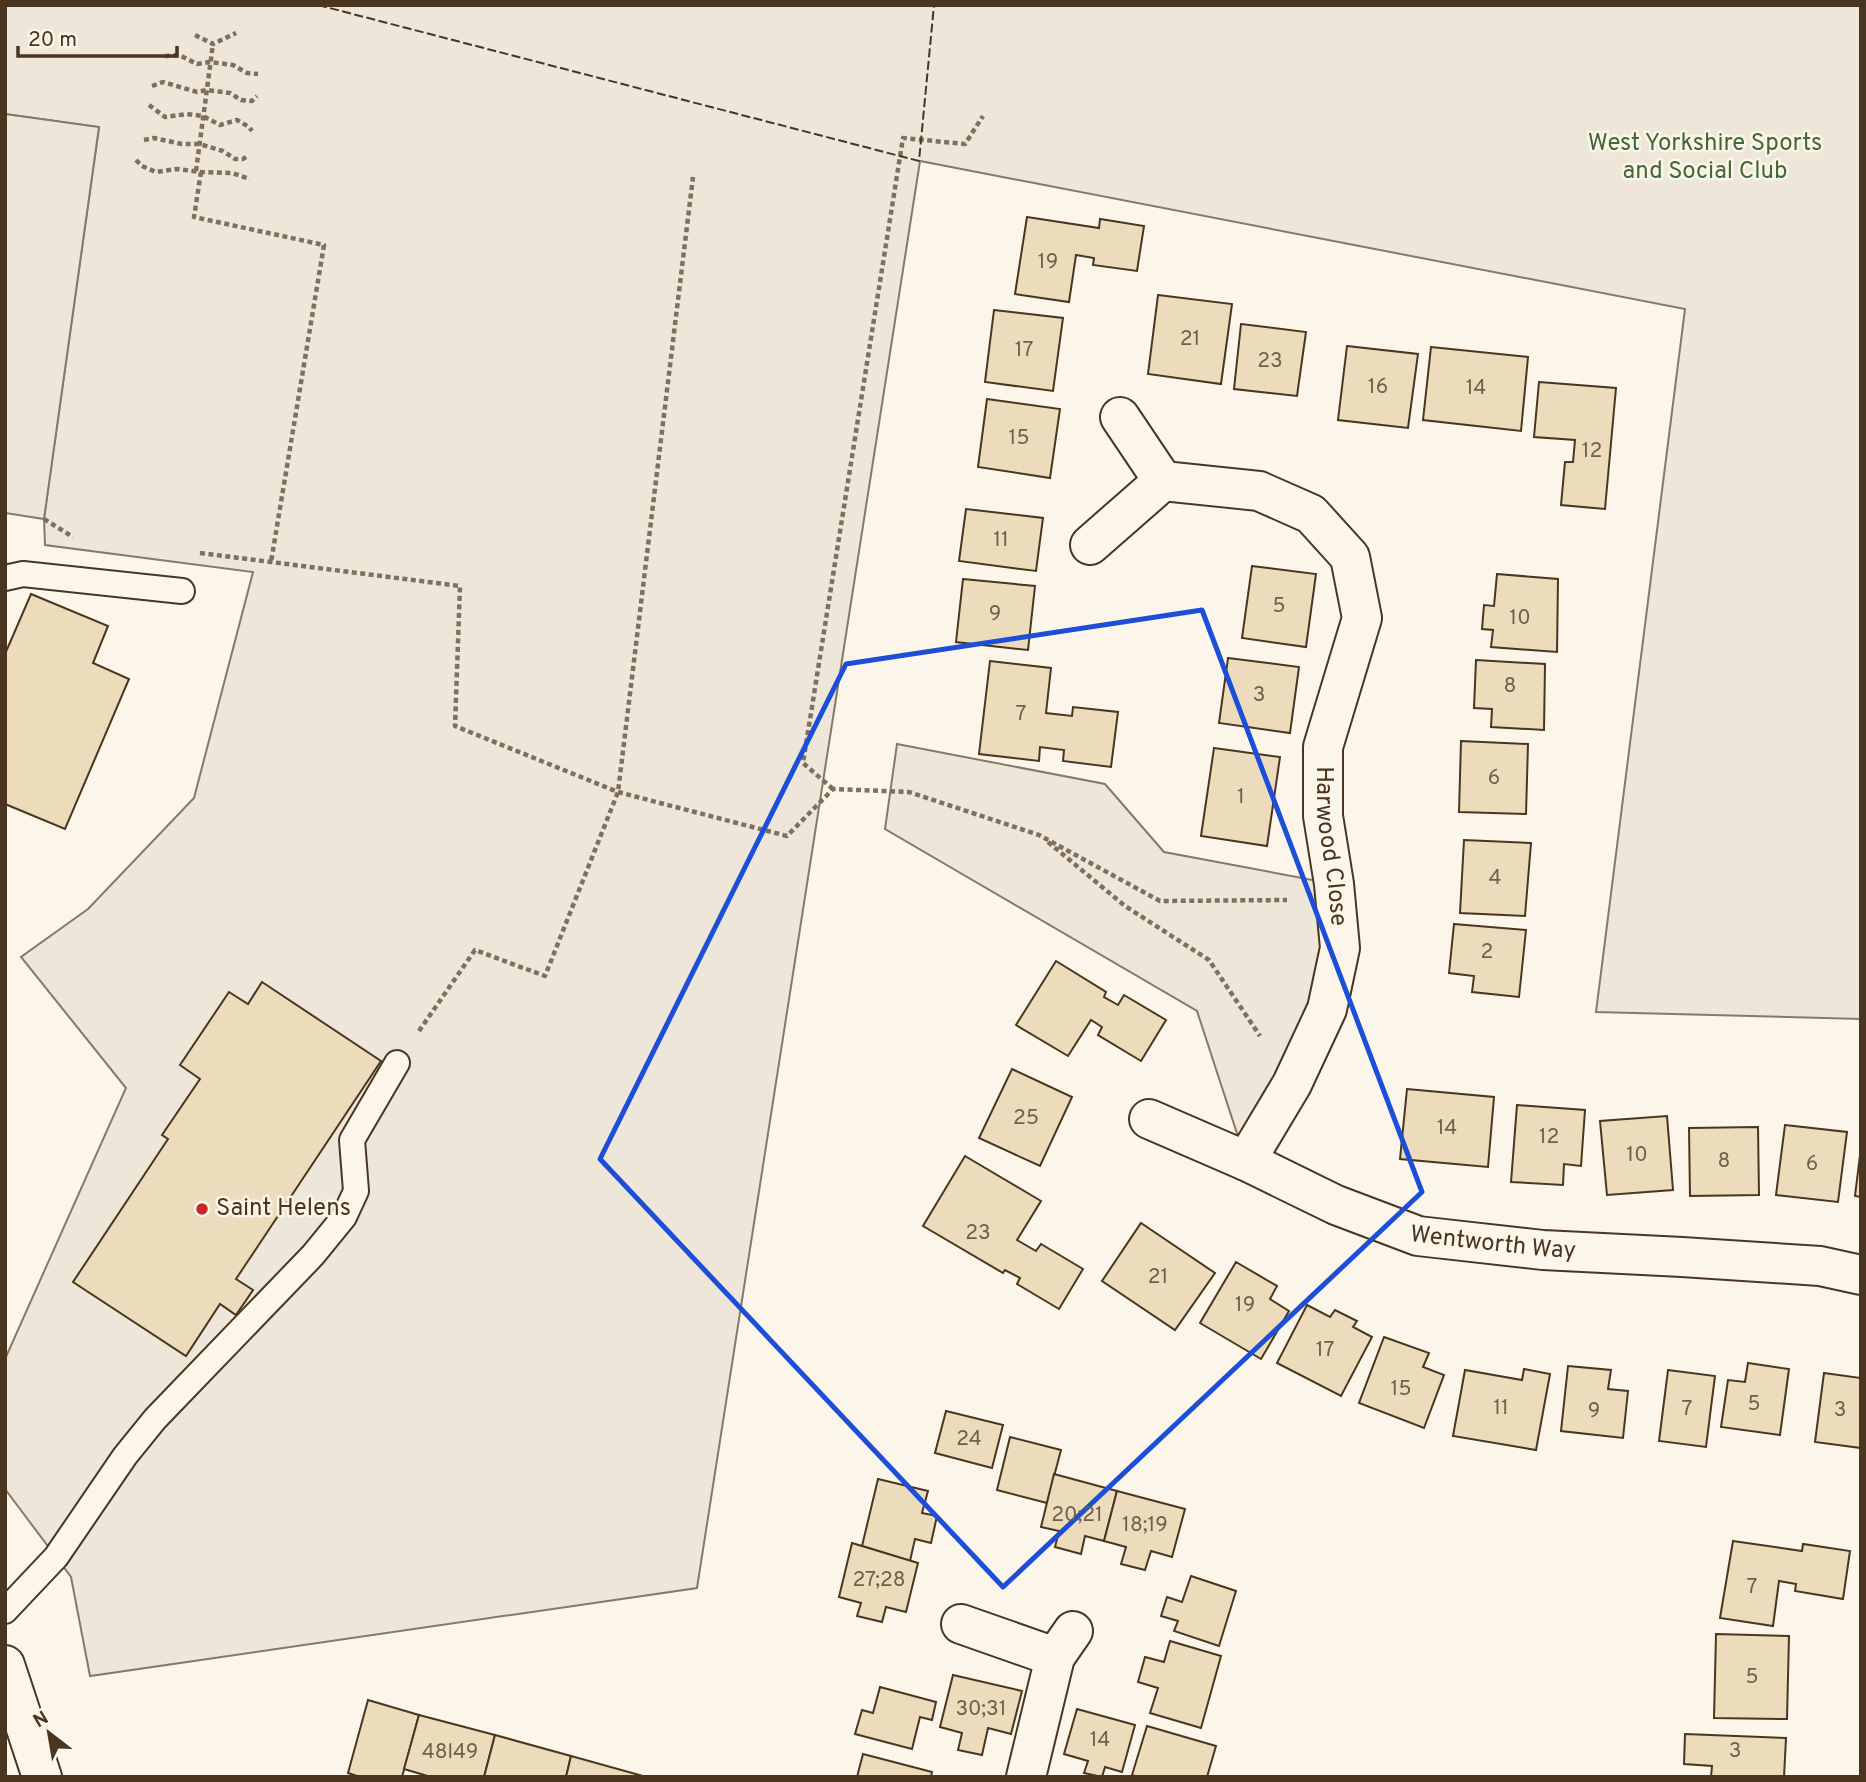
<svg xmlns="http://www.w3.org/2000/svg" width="1866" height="1782" font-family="Overpass,sans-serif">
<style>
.green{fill:#ede6d9;stroke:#887966;stroke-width:2}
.parking{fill:#ede7d9;stroke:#887966;stroke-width:2}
.building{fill:#ecdcbc;stroke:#4a3520;stroke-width:2}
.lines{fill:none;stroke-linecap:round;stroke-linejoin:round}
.lane-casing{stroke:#4a3520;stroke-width:28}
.street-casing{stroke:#4a3520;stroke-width:42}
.primary-casing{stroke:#4a3520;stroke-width:42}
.path{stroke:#7f6f5c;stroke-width:4.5;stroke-dasharray:5 3.5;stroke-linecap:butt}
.lane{stroke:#fbf6e9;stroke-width:24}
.street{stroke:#fbf6e9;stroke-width:38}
.primary{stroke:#fbf6e9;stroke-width:38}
.fence{stroke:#4a3520;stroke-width:2;stroke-dasharray:9 3.5;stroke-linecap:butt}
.marked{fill:none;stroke:#1d4ed8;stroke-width:5;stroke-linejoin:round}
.poi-dot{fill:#c62828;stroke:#fbf6e9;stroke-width:2.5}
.labels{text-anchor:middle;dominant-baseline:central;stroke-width:5;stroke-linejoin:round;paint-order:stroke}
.number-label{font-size:21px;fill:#725f47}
.park-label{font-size:24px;fill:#436837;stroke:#fbf6e9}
.street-label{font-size:24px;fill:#4a3520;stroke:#fbf6e9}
.poi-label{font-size:24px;fill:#4a3520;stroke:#fbf6e9;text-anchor:start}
</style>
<rect width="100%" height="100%" fill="#fbf6e9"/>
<g class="green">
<path d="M 5,5 L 1861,5 L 1861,1019 L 1596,1012 L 1685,309 L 920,161 L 697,1588 L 90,1676 L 71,1577 L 5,1489 L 5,1359 L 126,1088 L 21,957 L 88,909 L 194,798 L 253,572 L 45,545 L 44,518 L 99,127 L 5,114 Z"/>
<path d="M 897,744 L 1105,784 L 1164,852 L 1334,884 L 1340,948 L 1246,1161 L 1197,1011 L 885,829 Z"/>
</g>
<path class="parking" d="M 5,114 L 99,127 L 44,519 L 5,513 Z"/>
<g class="building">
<path d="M 1027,217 L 1099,228 L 1100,219 L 1144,226 L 1137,271 L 1093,265 L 1094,258 L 1076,255 L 1069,302 L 1015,294 Z"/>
<path d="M 1158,295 L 1232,304 L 1221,384 L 1148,374 Z"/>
<path d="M 994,310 L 1063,318 L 1053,391 L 985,382 Z"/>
<path d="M 1241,324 L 1306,332 L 1297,396 L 1234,389 Z"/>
<path d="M 1347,346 L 1418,354 L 1408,428 L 1338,420 Z"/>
<path d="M 1431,347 L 1528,357 L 1521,431 L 1423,420 Z"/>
<path d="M 1539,382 L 1616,388 L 1605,509 L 1561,505 L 1565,462 L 1573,462 L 1575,440 L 1534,437 Z"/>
<path d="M 987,399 L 1060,409 L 1050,478 L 978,467 Z"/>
<path d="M 966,509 L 1043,518 L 1036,571 L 959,561 Z"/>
<path d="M 1252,566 L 1316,574 L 1306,647 L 1242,638 Z"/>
<path d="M 1497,574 L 1558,579 L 1557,652 L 1491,647 L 1493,630 L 1482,629 L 1484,605 L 1494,606 Z"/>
<path d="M 963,579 L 1035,586 L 1028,650 L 956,642 Z"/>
<path d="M 31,594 L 108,626 L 93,663 L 129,679 L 65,829 L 5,804 L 5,654 Z"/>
<path d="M 1228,658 L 1299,667 L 1290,733 L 1219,723 Z"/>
<path d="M 1476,660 L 1545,664 L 1544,730 L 1491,727 L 1492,709 L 1474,708 Z"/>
<path d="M 990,661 L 1051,668 L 1046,713 L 1072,716 L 1073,707 L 1118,712 L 1111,767 L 1063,761 L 1064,750 L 1040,747 L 1039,761 L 979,754 Z"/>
<path d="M 1461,741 L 1528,744 L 1526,814 L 1459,812 Z"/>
<path d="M 1214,748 L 1280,757 L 1267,846 L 1201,836 Z"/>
<path d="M 1464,840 L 1531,843 L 1525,916 L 1460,913 Z"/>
<path d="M 1454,924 L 1526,930 L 1519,997 L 1472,992 L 1474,976 L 1449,973 Z"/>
<path d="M 1056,961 L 1106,992 L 1104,997 L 1118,1005 L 1124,995 L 1166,1020 L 1141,1061 L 1098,1035 L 1102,1027 L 1091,1020 L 1068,1056 L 1016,1025 Z"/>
<path d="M 262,982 L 381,1061 L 236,1279 L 253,1290 L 236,1315 L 220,1304 L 186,1356 L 73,1282 L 168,1139 L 162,1135 L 200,1079 L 180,1065 L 229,992 L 248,1004 Z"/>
<path d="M 1012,1069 L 1072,1097 L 1040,1166 L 979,1138 Z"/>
<path d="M 1407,1089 L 1494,1097 L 1488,1167 L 1400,1159 Z"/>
<path d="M 1517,1105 L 1585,1110 L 1581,1166 L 1564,1164 L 1563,1185 L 1511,1182 Z"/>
<path d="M 1667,1116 L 1673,1190 L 1607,1195 L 1600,1121 Z"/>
<path d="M 1785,1125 L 1847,1132 L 1838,1202 L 1776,1195 Z"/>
<path d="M 1758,1127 L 1759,1195 L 1690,1196 L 1689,1128 Z"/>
<path d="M 1861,1147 L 1861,1197 L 1855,1196 Z"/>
<path d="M 965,1156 L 1041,1201 L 1017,1240 L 1036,1251 L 1041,1244 L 1083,1269 L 1059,1309 L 1017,1284 L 1020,1278 L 1005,1270 L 1003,1273 L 923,1226 Z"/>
<path d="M 1141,1223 L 1215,1273 L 1175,1330 L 1102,1281 Z"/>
<path d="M 1236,1262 L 1277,1286 L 1270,1299 L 1289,1311 L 1261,1359 L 1200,1323 Z"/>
<path d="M 1307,1305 L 1330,1317 L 1335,1310 L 1357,1321 L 1353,1327 L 1372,1337 L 1341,1396 L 1277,1363 Z"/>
<path d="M 1384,1337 L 1429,1353 L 1423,1367 L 1444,1375 L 1424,1428 L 1359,1403 Z"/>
<path d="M 1748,1363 L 1789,1369 L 1780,1435 L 1721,1427 L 1728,1380 L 1745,1382 Z"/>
<path d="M 1568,1366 L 1611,1370 L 1608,1389 L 1628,1391 L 1623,1438 L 1561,1431 Z"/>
<path d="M 1524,1369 L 1550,1374 L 1536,1450 L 1453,1436 L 1465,1370 L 1522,1380 Z"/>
<path d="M 1668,1370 L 1715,1376 L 1706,1447 L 1659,1441 Z"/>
<path d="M 1824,1373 L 1861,1378 L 1861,1448 L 1815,1442 Z"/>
<path d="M 946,1411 L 1003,1425 L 992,1468 L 935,1453 Z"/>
<path d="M 1010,1437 L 1061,1450 L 1047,1503 L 997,1490 Z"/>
<path d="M 1054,1474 L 1117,1491 L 1104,1541 L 1085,1536 L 1081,1554 L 1055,1547 L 1059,1531 L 1041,1527 Z"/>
<path d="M 878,1479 L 928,1491 L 922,1513 L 937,1516 L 931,1543 L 915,1539 L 910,1561 L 862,1546 Z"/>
<path d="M 1117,1491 L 1185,1509 L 1172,1557 L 1151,1551 L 1145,1570 L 1121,1564 L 1126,1547 L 1104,1541 Z"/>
<path d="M 1733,1541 L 1802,1551 L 1803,1544 L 1850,1551 L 1843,1599 L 1795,1591 L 1796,1584 L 1779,1581 L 1773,1626 L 1720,1618 Z"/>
<path d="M 852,1543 L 918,1563 L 906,1612 L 886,1607 L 882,1622 L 857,1616 L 861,1603 L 839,1597 Z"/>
<path d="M 1191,1576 L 1236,1591 L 1219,1646 L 1174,1631 L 1178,1621 L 1161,1616 L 1167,1597 L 1182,1602 Z"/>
<path d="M 1716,1634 L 1789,1636 L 1787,1719 L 1714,1718 Z"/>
<path d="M 1170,1641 L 1221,1656 L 1201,1728 L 1150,1713 L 1158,1688 L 1138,1682 L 1145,1657 L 1164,1662 Z"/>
<path d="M 953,1675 L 1022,1691 L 1011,1734 L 988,1728 L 982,1755 L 958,1750 L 962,1733 L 940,1727 Z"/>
<path d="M 880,1687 L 936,1702 L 932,1720 L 920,1717 L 912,1749 L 855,1734 L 862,1710 L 873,1713 Z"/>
<path d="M 368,1700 L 419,1715 L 402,1777 L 360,1777 L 348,1773 Z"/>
<path d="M 1077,1709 L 1135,1725 L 1122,1772 L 1105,1767 L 1102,1777 L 1084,1773 L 1088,1761 L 1064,1754 Z"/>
<path d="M 419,1715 L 495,1735 L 484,1777 L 431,1777 L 404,1769 Z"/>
<path d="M 1147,1726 L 1216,1746 L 1207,1777 L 1138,1777 L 1132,1775 Z"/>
<path d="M 1685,1734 L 1786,1738 L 1784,1777 L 1711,1777 L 1712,1766 L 1684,1764 Z"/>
<path d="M 495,1735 L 571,1756 L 566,1777 L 484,1777 Z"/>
<path d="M 863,1754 L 932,1772 L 931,1777 L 857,1777 Z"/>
<path d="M 571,1756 L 643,1776 L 643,1777 L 566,1777 Z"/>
</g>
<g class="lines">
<g class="lane-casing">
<g id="lane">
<path d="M 5,578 L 23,574 L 182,591"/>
<path d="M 5,1611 L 56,1557 L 125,1456 L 155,1419 L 313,1255 L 344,1217 L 356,1191 L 352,1140 L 397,1063"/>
</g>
</g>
<g class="street-casing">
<g id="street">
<path id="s1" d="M 1163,481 L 1259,491 L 1311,514 L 1350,557 L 1362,618 L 1323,747 L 1323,816 L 1334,884 L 1340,948 L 1327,1009 L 1292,1084 L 1246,1161"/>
<path d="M 1090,545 L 1163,481 L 1120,417"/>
<path id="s2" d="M 1149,1119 L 1246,1161 L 1336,1205 L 1418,1236 L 1543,1250 L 1682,1257 L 1820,1266 L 1861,1275"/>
<path d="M 961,1624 L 1055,1657"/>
<path d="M 1026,1777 L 1055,1657 L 1073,1631"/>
</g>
</g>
<g class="primary-casing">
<path id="primary" d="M 5,1665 L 42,1777"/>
</g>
<g class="path">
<path d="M 195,35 L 213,44 L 236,33"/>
<path d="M 165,56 L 179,55 L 197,64 L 210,62 L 233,65 L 247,73 L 258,74"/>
<path d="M 152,86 L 163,82 L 197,92 L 207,90 L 230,93 L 241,100 L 252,101 L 257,96"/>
<path d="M 149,105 L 165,117 L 187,114 L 203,116 L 220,125 L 237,120 L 249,127 L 252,131"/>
<path d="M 144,140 L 154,138 L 182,144 L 199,144 L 223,151 L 235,159 L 243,159 L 249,155"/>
<path d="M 136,160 L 142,166 L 156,172 L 177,169 L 201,172 L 232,173 L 250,179"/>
<path d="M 196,171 L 213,44"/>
<path d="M 201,172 L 194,217 L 324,245 L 271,562"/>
<path d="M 44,519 L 73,537"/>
<path d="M 200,553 L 460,586 L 455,726 L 618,792 L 787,836 L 833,789 L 909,792 L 1039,835 L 1160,901 L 1287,900"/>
<path d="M 833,789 L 803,763 L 903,138 L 965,144 L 983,116"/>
<path d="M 1048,842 L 1125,906 L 1209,960 L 1260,1036"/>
<path d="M 419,1031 L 475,950 L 545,976 L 618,792 L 693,177"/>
</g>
<use href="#lane" class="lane"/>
<use href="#street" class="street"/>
<use href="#primary" class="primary"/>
<path class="fence" d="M 318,5 L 919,161 L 934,5"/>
</g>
<path class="marked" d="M 1202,610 L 1422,1192 L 1003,1587 L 600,1159 L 846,664 Z"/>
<circle class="poi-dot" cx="202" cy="1209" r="7"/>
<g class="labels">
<g class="number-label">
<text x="1048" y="262">19</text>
<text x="1190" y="339">21</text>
<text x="1024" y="350">17</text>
<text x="1270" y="361">23</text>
<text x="1378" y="387">16</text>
<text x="1476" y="388">14</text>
<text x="1019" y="438">15</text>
<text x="1592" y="451">12</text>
<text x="1001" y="540">11</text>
<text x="1279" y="606">5</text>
<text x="995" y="614">9</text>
<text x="1520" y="618">10</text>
<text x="1510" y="686">8</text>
<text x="1259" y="695">3</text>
<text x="1021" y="714">7</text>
<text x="1494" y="778">6</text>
<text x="1241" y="797">1</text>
<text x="1495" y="878">4</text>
<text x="1487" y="952">2</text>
<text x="1026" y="1118">25</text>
<text x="1447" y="1128">14</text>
<text x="1549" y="1137">12</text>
<text x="1637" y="1155">10</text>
<text x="1724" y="1161">8</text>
<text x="1812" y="1164">6</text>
<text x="978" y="1233">23</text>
<text x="1158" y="1277">21</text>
<text x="1245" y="1305">19</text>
<text x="1325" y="1350">17</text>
<text x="1401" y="1389">15</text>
<text x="1754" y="1404">5</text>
<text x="1501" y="1408">11</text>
<text x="1687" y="1409">7</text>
<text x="1840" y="1410">3</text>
<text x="1594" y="1411">9</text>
<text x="969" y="1439">24</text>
<text x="1077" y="1515">20;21</text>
<text x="1145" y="1525">18;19</text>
<text x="879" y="1580">27;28</text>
<text x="1752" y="1587">7</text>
<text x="1752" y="1677">5</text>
<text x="981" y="1709">30;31</text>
<text x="1100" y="1740">14</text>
<text x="1735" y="1751">3</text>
<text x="450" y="1752">48l49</text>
</g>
<g class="park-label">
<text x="1705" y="144">West Yorkshire Sports<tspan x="1705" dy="28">and Social Club</tspan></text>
</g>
<g class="street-label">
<text stroke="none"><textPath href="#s1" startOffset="508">Harwood Close</textPath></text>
<text stroke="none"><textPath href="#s2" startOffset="369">Wentworth Way</textPath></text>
</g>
<g class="poi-label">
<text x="216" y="1209">Saint Helens</text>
</g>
</g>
<rect width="1866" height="1782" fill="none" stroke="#4a3520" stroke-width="14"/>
<g transform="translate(49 1733) rotate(329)" stroke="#fbf6e9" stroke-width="5" paint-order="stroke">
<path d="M0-5L12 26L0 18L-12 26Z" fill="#4a3520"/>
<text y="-10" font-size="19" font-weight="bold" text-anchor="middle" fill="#4a3520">N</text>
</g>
<path d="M18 46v10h159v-10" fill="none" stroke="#4a3520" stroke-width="3.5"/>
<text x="28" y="46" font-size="21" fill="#4a3520" stroke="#fbf6e9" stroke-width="5" paint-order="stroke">20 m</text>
</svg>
